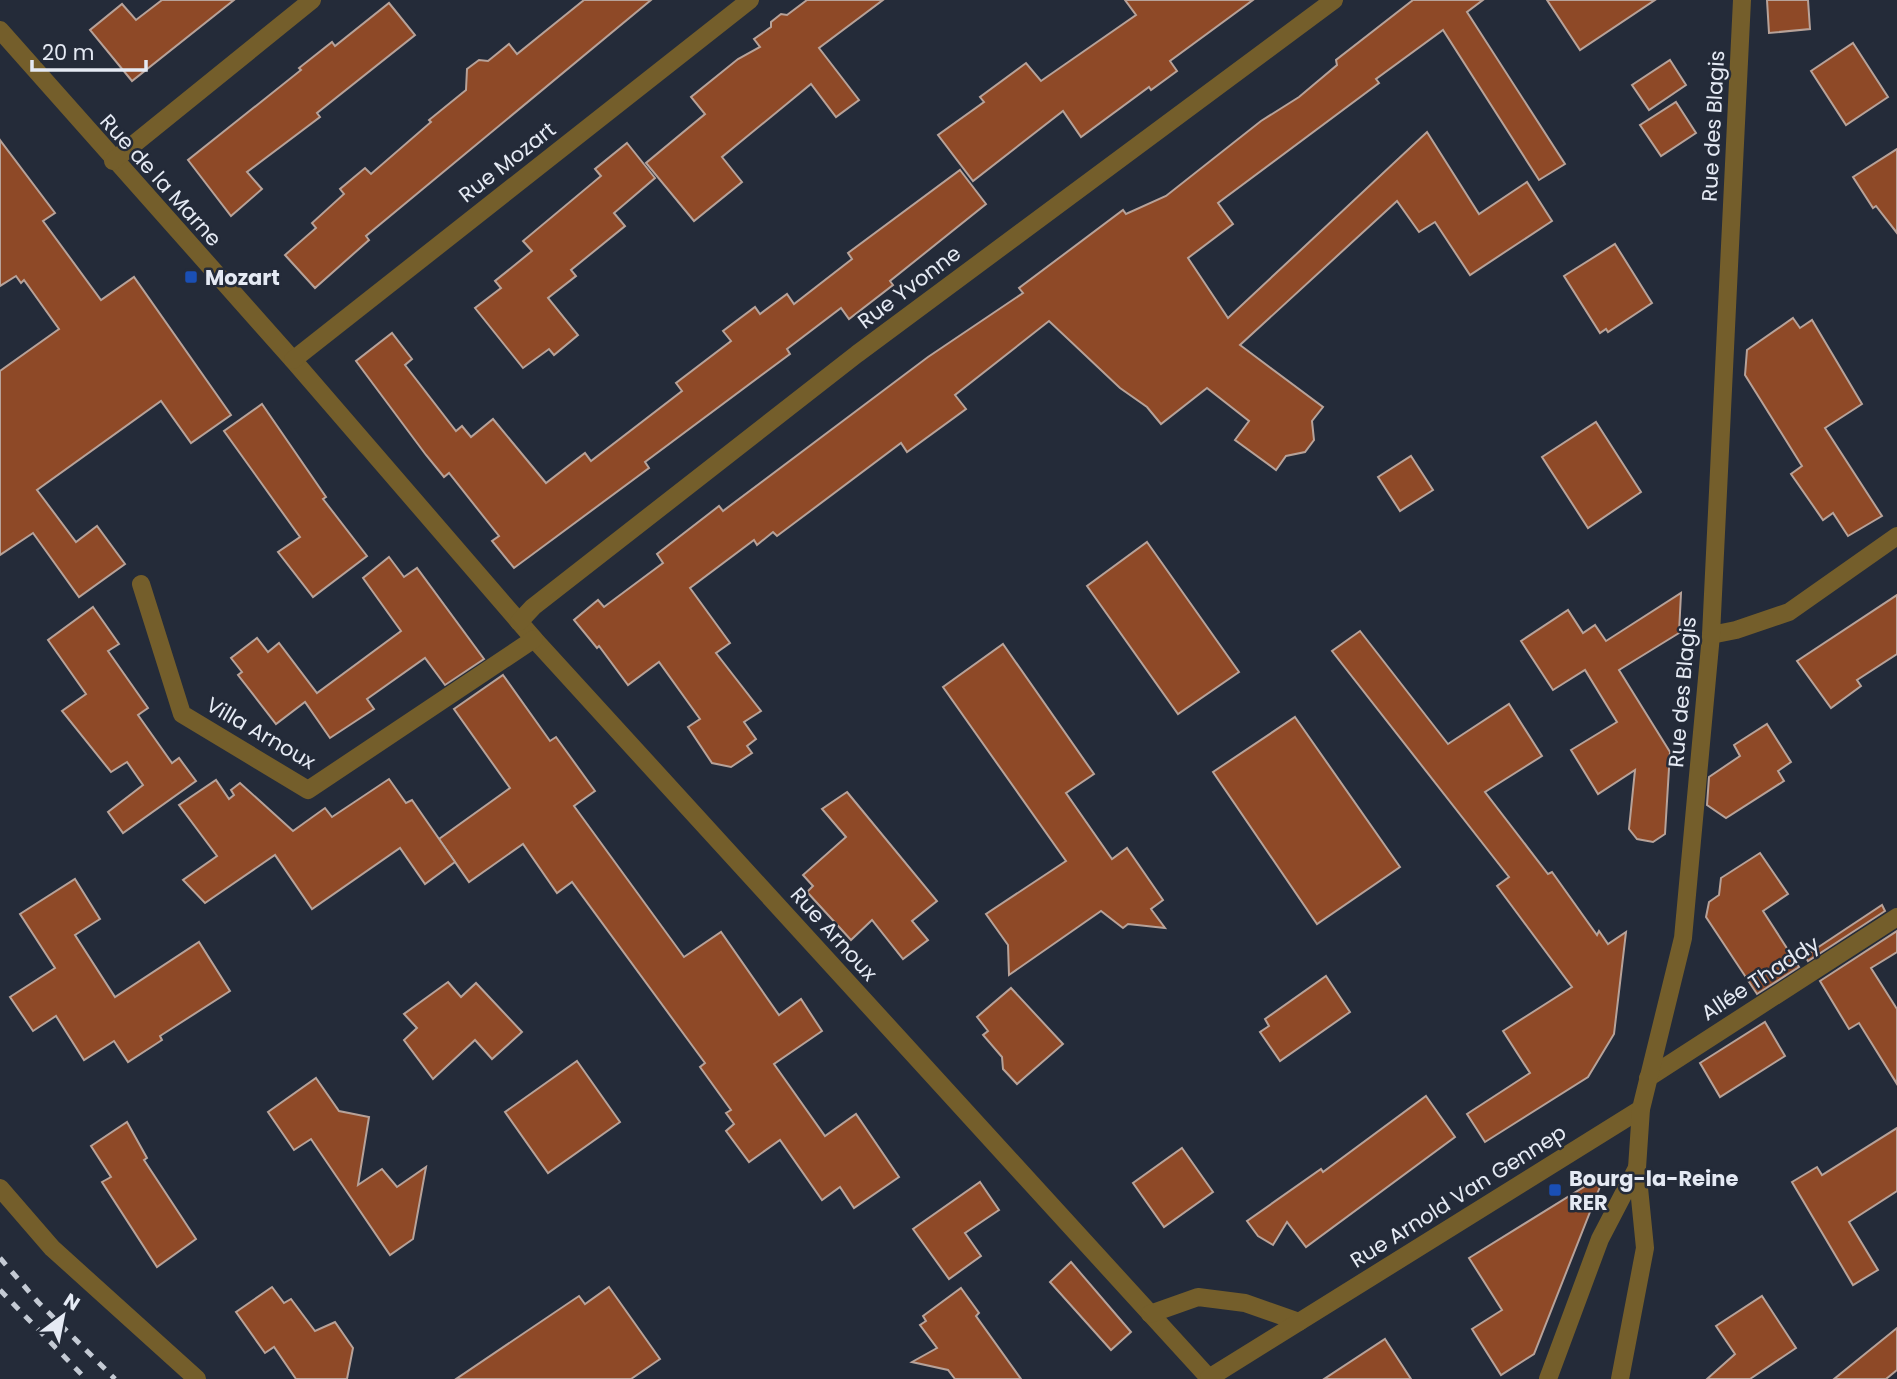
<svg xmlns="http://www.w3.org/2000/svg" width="1897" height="1379" font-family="Poppins,sans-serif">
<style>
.building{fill:#8e4927;stroke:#b7a299;stroke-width:2}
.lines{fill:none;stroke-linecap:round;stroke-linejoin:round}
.street{stroke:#745e2b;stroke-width:18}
.rail{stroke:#c4cad4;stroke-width:5;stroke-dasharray:9 9;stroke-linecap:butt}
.transit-dot{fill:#1a4fb4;stroke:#242b39;stroke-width:2.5}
.labels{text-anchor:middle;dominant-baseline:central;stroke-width:5;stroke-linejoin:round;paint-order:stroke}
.street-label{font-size:21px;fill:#e5eaf4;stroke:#242b39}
.poi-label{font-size:21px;font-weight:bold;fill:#e5eaf4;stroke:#242b39;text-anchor:start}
</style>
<rect width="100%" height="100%" fill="#242b39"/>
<g class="building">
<path d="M 162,0 L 234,0 L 132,81 L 90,30 L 122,4 L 136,20 Z"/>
<path d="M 584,0 L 651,0 L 366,236 L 369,240 L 315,288 L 285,255 L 316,228 L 312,223 L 344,194 L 340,189 L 365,168 L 371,174 L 431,122 L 429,120 L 466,90 L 467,69 L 479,60 L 488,61 L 509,44 L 517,54 Z"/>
<path d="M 807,0 L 883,0 L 819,48 L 859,100 L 836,117 L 811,84 L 722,157 L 742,182 L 694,221 L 646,163 L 705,114 L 691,97 L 738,59 L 760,47 L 754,39 L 771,27 L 771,22 L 781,14 L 787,15 Z"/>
<path d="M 1125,0 L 1253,0 L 1170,61 L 1177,71 L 1151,90 L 1149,87 L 1081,137 L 1063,111 L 973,181 L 938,135 L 984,102 L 980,97 L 1026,63 L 1041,81 L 1136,15 Z"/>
<path d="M 1413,0 L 1483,0 L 1467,12 L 1565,164 L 1539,180 L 1443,30 L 1376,79 L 1379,83 L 1218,203 L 1233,224 L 1188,258 L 1228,318 L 1427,132 L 1479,214 L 1527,182 L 1552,221 L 1470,275 L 1435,222 L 1419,232 L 1397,201 L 1240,345 L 1323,407 L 1312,421 L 1314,440 L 1305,452 L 1286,456 L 1276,470 L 1235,440 L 1249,421 L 1207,388 L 1161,424 L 1147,407 L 1120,388 L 1049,321 L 955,395 L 966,409 L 907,452 L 901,443 L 777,536 L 773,532 L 757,545 L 754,540 L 690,588 L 730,643 L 716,653 L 761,711 L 744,722 L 756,739 L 747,746 L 752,753 L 731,767 L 712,763 L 688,727 L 700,719 L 659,662 L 628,685 L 599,646 L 597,648 L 574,620 L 598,600 L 604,607 L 663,563 L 657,554 L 719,506 L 723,511 L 928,357 L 1023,293 L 1019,288 L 1123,210 L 1126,214 L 1166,196 L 1261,121 L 1299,97 L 1337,65 L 1336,60 Z"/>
<path d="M 1547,0 L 1655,0 L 1580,50 Z"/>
<path d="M 1767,0 L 1808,0 L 1810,29 L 1769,33 Z"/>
<path d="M 389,3 L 415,35 L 317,113 L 320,117 L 247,172 L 262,189 L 231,216 L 188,160 L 301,70 L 299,68 L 332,42 L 335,46 Z"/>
<path d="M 1853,43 L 1888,97 L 1846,125 L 1811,71 Z"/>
<path d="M 1670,60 L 1686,85 L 1649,110 L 1632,85 Z"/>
<path d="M 1676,102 L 1696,133 L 1661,156 L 1640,125 Z"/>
<path d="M 0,140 L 55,213 L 43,221 L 101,300 L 134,277 L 231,415 L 191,443 L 161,401 L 37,490 L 76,542 L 97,526 L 125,564 L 79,597 L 33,533 L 0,555 L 0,371 L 59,329 L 24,280 L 21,283 L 16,276 L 0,286 Z"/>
<path d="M 627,143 L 655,178 L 614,213 L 625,226 L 571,270 L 576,276 L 548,298 L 578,335 L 554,355 L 549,349 L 523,368 L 475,308 L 501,288 L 495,281 L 532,251 L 523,241 L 601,176 L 595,169 Z"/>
<path d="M 1897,149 L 1897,233 L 1876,206 L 1873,208 L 1853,177 Z"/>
<path d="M 960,170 L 986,204 L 890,281 L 893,285 L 849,319 L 841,308 L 787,349 L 790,354 L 645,462 L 649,468 L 514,568 L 492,541 L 499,536 L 449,473 L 444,477 L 426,455 L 356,361 L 392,333 L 412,359 L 405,365 L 456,431 L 462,426 L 471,437 L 493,419 L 546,483 L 585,453 L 591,461 L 682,391 L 676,383 L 731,341 L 723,331 L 755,307 L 760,314 L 787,294 L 794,304 L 852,259 L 848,253 Z"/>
<path d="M 1615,244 L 1652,303 L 1608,332 L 1606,329 L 1600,333 L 1564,276 Z"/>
<path d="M 1793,318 L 1800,328 L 1812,320 L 1862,404 L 1825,428 L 1882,516 L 1848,536 L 1833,513 L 1823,520 L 1791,474 L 1802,466 L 1745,375 L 1747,350 Z"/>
<path d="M 262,404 L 326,497 L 323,499 L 367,556 L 313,597 L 278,552 L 300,537 L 224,431 Z"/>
<path d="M 1596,422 L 1641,492 L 1588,528 L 1542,457 Z"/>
<path d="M 1411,456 L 1433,490 L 1400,511 L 1378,477 Z"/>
<path d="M 1147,542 L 1239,672 L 1178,714 L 1087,586 Z"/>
<path d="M 389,557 L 404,577 L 417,568 L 484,659 L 445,685 L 425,658 L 367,699 L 374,709 L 330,738 L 305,702 L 276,724 L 238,675 L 242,672 L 231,658 L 257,638 L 268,652 L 279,643 L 317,693 L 401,631 L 363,578 Z"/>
<path d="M 1681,593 L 1679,633 L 1619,670 L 1670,752 L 1665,834 L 1653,842 L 1637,839 L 1629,829 L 1635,770 L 1598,794 L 1571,750 L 1617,722 L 1585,670 L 1553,690 L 1521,641 L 1568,610 L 1583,633 L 1595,625 L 1606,641 Z"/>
<path d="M 1897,595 L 1897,654 L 1857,680 L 1861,686 L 1831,708 L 1797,661 Z"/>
<path d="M 93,607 L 119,644 L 108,651 L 148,708 L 138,715 L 172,763 L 179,758 L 196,781 L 123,833 L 108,812 L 143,785 L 127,762 L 111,772 L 62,711 L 86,694 L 48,640 Z"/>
<path d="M 1360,631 L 1448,744 L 1509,704 L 1542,756 L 1485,792 L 1548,874 L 1552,872 L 1597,935 L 1599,931 L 1608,944 L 1626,932 L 1614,1034 L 1588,1077 L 1485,1142 L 1467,1114 L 1530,1073 L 1503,1031 L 1572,987 L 1497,886 L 1509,877 L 1332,651 Z"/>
<path d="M 1003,644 L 1094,774 L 1066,793 L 1112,859 L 1127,848 L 1163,900 L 1151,909 L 1165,928 L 1128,924 L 1123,928 L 1101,911 L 1009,975 L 1008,945 L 986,914 L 1066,861 L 943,687 Z"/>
<path d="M 503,675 L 550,741 L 556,737 L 595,791 L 574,806 L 684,957 L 721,932 L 779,1015 L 801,999 L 822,1031 L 774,1064 L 825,1136 L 856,1114 L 899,1177 L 854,1208 L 840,1187 L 822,1200 L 780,1140 L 749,1162 L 726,1131 L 734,1124 L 726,1113 L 731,1110 L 700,1067 L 705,1063 L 572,882 L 557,893 L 523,844 L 469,882 L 439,839 L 510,788 L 454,709 Z"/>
<path d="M 1295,717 L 1400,867 L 1317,924 L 1213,772 Z"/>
<path d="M 1767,724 L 1791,762 L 1778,771 L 1784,781 L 1726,818 L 1707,805 L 1709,777 L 1740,756 L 1734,745 Z"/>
<path d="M 389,779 L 406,803 L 412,800 L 455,862 L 425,884 L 400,848 L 312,909 L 275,855 L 205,903 L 183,880 L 217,856 L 179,805 L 216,780 L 229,799 L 234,795 L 231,790 L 240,783 L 293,831 L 325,808 L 332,817 Z"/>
<path d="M 847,792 L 937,901 L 912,921 L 928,940 L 903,959 L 872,920 L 851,940 L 807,892 L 813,886 L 803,875 L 846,837 L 822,809 Z"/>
<path d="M 1760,853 L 1788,894 L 1763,911 L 1799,967 L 1757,994 L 1706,917 L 1709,902 L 1719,895 L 1721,878 Z"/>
<path d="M 75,879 L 100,919 L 75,935 L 115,997 L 199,942 L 230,991 L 160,1036 L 162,1040 L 128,1062 L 114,1041 L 84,1060 L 56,1016 L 33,1031 L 10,997 L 55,968 L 20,914 Z"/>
<path d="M 1882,905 L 1885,911 L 1808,961 L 1805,956 Z"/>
<path d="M 1897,931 L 1897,952 L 1871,968 L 1897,1009 L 1897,1084 L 1859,1023 L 1849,1029 L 1820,981 Z"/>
<path d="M 1326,976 L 1350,1012 L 1280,1061 L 1260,1032 L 1269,1026 L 1265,1019 Z"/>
<path d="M 448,982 L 461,997 L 476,983 L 522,1032 L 492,1059 L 475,1040 L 433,1079 L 404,1040 L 417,1028 L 404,1014 Z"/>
<path d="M 1011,988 L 1063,1044 L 1017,1084 L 1003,1069 L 1002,1057 L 983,1035 L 988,1031 L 977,1017 Z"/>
<path d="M 1765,1022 L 1785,1056 L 1720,1097 L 1700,1063 Z"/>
<path d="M 577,1061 L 620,1122 L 548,1173 L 505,1112 Z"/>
<path d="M 316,1078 L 339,1111 L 369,1117 L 358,1185 L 382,1169 L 397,1187 L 426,1167 L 413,1239 L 390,1255 L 311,1139 L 294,1150 L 268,1112 Z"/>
<path d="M 1426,1096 L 1455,1137 L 1306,1247 L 1287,1222 L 1273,1245 L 1258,1236 L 1247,1221 L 1321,1169 L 1323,1172 Z"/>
<path d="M 127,1122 L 147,1158 L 144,1160 L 196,1239 L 157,1267 L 102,1182 L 111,1177 L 91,1146 Z"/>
<path d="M 1897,1128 L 1897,1191 L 1849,1222 L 1878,1270 L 1853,1285 L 1792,1182 L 1817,1167 L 1822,1175 Z"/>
<path d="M 1182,1148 L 1213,1192 L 1164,1227 L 1133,1183 Z"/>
<path d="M 1605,1174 L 1534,1354 L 1501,1375 L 1472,1329 L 1502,1310 L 1469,1258 Z"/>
<path d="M 980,1182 L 999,1210 L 965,1233 L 981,1256 L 949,1279 L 913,1229 Z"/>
<path d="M 1071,1262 L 1131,1332 L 1111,1350 L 1050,1282 Z"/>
<path d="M 272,1287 L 284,1303 L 291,1299 L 315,1331 L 335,1322 L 353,1348 L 347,1379 L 296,1379 L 274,1347 L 265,1353 L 236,1312 Z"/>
<path d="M 609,1287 L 660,1359 L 631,1379 L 456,1379 L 579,1296 L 585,1304 Z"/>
<path d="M 961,1288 L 979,1313 L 976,1316 L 1021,1379 L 955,1379 L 948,1370 L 912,1362 L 937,1348 L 920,1325 L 926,1321 L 923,1316 Z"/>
<path d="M 1762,1296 L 1796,1348 L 1750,1379 L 1707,1379 L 1735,1354 L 1716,1326 Z"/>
<path d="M 1897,1328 L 1897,1370 L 1886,1379 L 1834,1379 Z"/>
<path d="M 1385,1339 L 1411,1379 L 1324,1379 Z"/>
</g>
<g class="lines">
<g class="street">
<path d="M 0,30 L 293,360 L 534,639 L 1210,1379"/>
<path d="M 113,161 L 312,0"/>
<path d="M 293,360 L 750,0"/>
<path d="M 141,584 L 182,714 L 308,790 L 534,639"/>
<path d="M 519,622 L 533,607 L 857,354 L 1334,0"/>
<path d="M 1711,635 L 1736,630 L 1789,612 L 1897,536"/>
<path d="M 1648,1078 L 1897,917"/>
<path d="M 0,1188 L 52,1248 L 197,1379"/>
<path d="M 1150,1314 L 1198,1297 L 1245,1303 L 1299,1322"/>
<path d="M 1209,1378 L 1641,1109"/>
<path d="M 1548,1379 L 1600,1239 L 1637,1168"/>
<path d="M 1620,1379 L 1645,1248 L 1637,1168 L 1641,1109 L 1683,938 L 1711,635 L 1742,0"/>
</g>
<g class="rail">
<path d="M 0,1258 L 38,1302 L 115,1379"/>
<path d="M 0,1290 L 86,1379"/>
</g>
</g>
<g class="transit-dot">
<rect x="184" y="270" width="14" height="14" rx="3.5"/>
<rect x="1548" y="1183" width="14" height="14" rx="3.5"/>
</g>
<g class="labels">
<g class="street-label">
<text transform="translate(1713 126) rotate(-87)">Rue des Blagis</text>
<text transform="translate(507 162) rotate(-38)">Rue Mozart</text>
<text transform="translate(161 180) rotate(48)">Rue de la Marne</text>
<text transform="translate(909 287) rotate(-37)">Rue Yvonne</text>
<text transform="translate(1682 692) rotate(-85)">Rue des Blagis</text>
<text transform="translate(261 733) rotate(30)">Villa Arnoux</text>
<text transform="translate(834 934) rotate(48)">Rue Arnoux</text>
<text transform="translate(1760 978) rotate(-33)">Allée Thaddy</text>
<text transform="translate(1458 1196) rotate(-32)">Rue Arnold Van Gennep</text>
</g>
<g class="poi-label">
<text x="205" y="277">Mozart</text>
<text x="1569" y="1178">Bourg-la-Reine<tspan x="1569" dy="24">RER</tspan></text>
</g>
</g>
<g transform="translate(63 1316) rotate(32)" stroke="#242b39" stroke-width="5" paint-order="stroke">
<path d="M0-5L12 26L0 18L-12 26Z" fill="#e5eaf4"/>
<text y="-10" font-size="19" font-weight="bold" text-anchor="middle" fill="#e5eaf4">N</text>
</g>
<path d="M32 60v10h114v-10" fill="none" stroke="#e5eaf4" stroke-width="3.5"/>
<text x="42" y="60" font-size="21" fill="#e5eaf4" stroke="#242b39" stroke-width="5" paint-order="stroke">20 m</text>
</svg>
